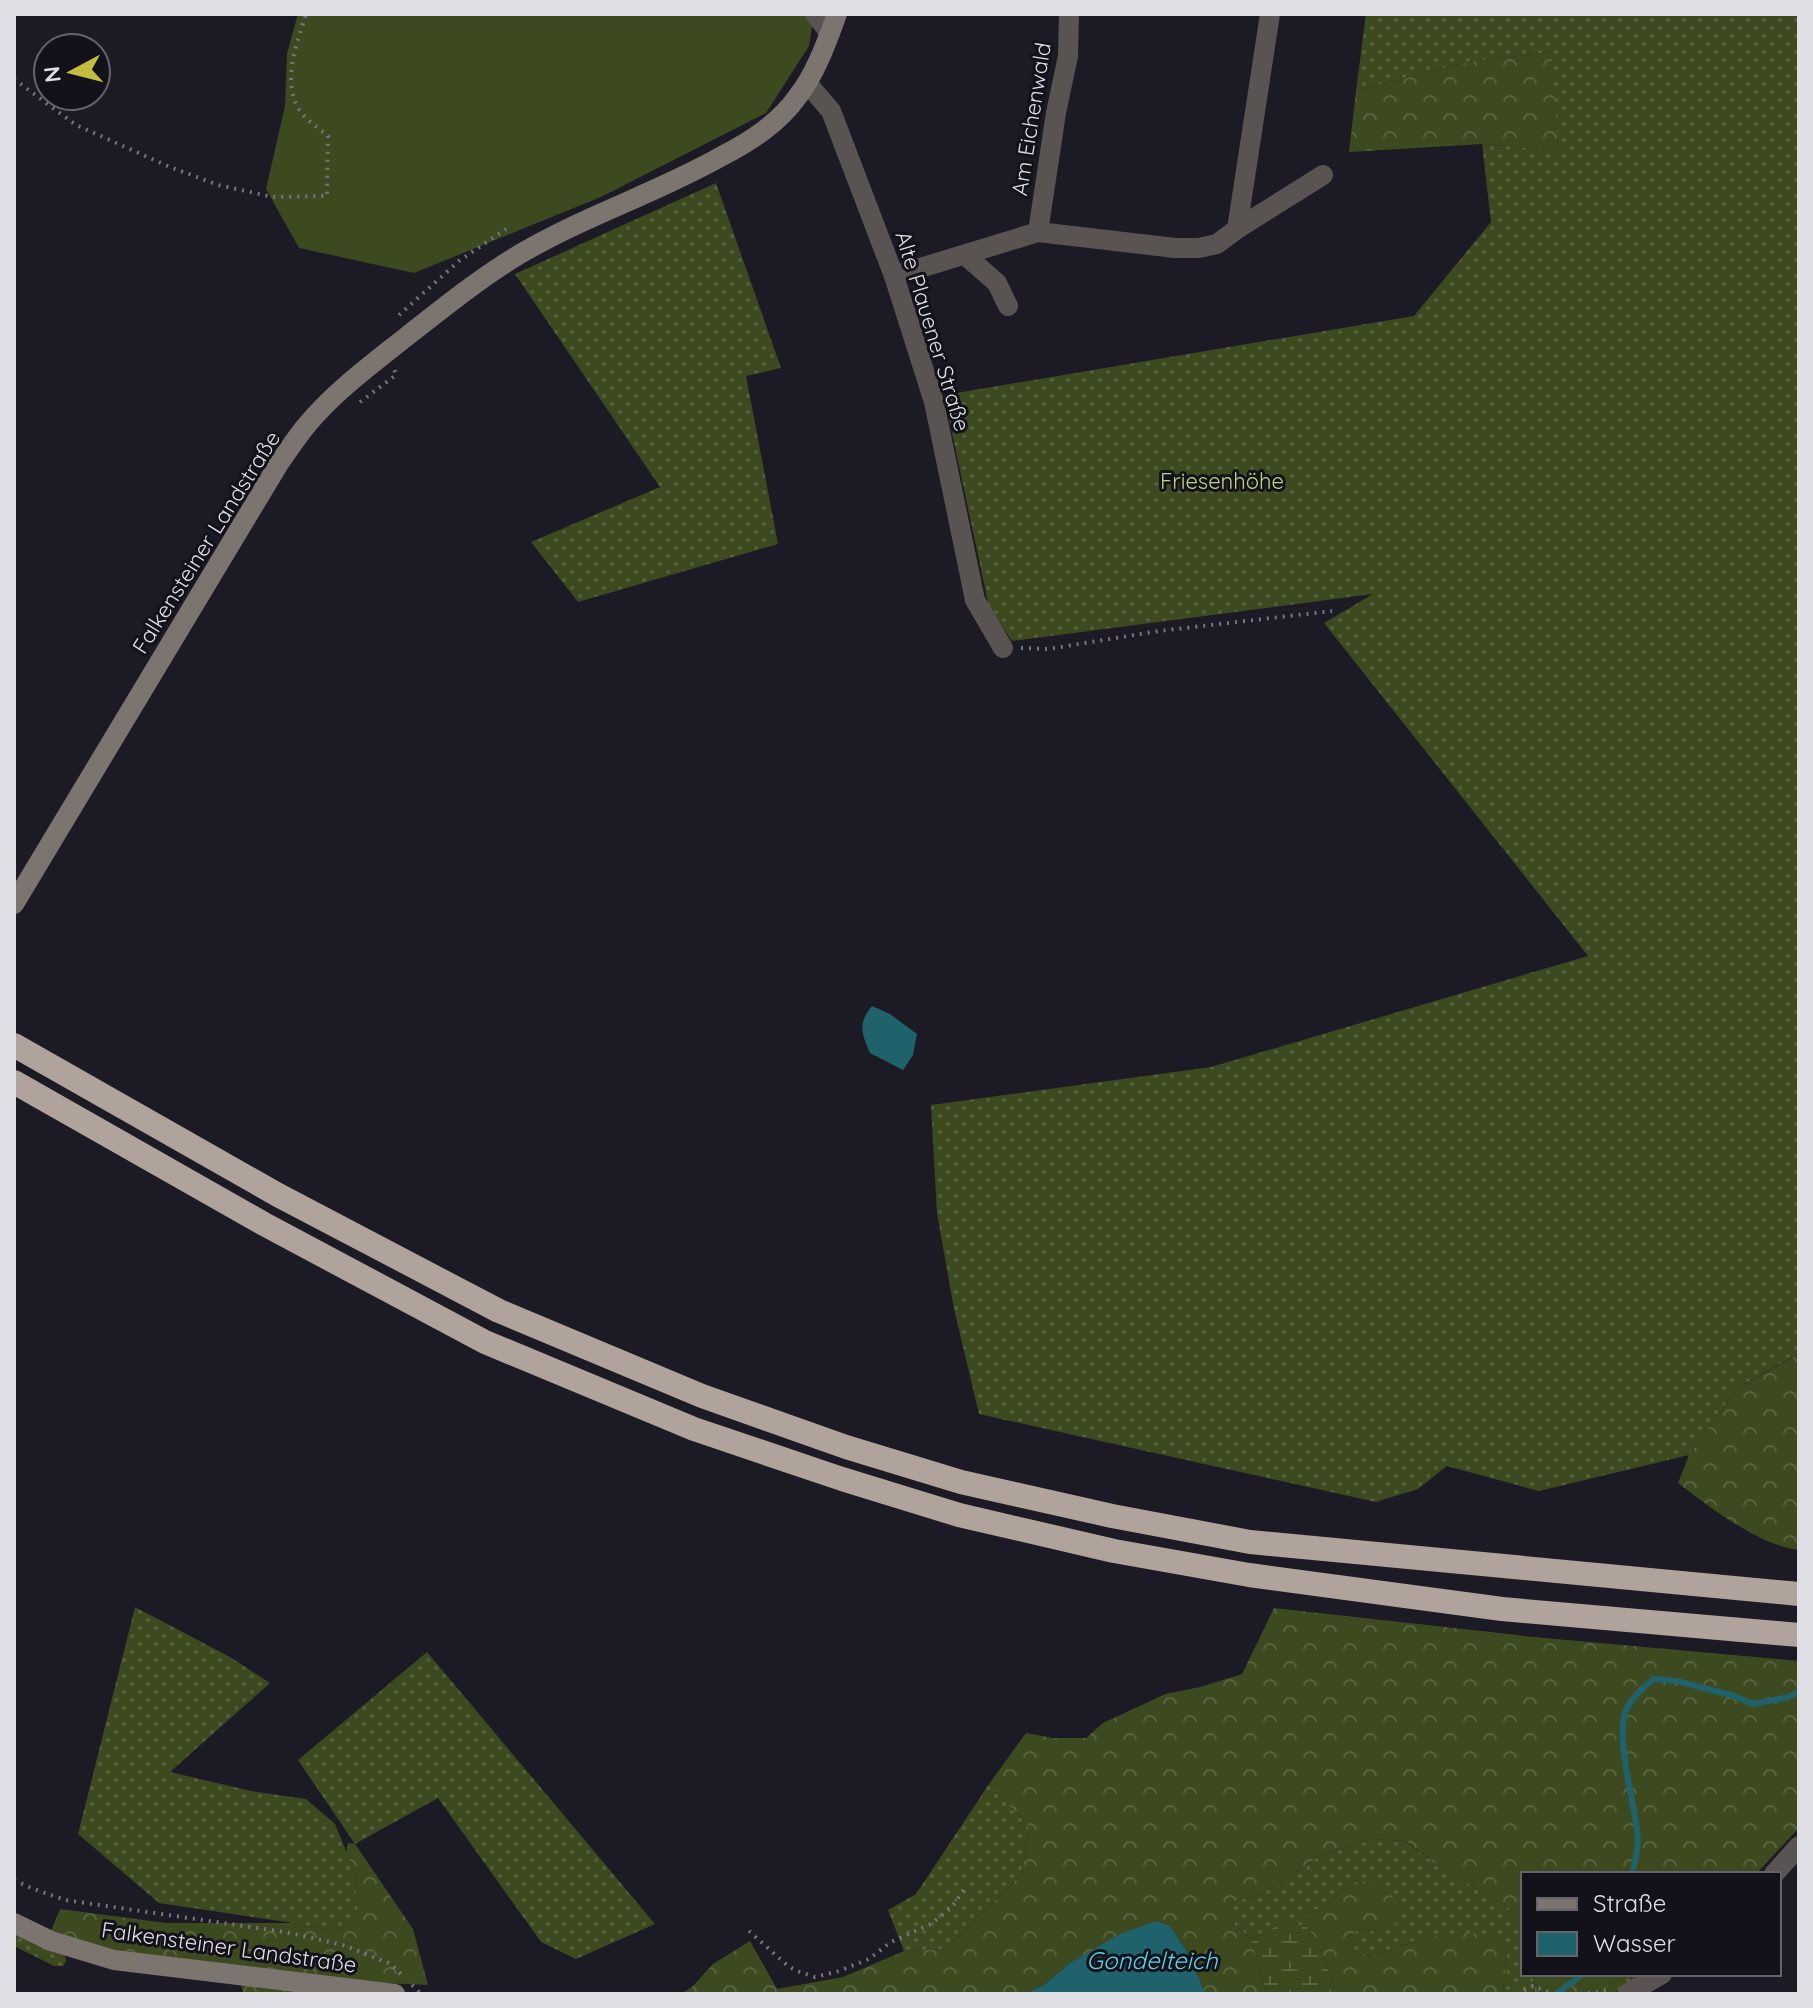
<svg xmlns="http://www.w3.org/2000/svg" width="1813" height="2008" font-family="Quicksand,sans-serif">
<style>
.grass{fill:url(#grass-dots)}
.forest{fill:url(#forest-crowns)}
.wetland{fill:url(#wetland-marsh)}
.pitch{fill:#3d491f}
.water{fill:#20626c}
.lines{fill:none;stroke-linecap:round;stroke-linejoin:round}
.stream{stroke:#20626c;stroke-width:6}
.path{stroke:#77757e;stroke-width:4;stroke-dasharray:2 6;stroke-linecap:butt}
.minor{stroke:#595451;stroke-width:20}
.secondary{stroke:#7c746e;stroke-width:20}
.motorway{stroke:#b0a39b;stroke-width:24}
.labels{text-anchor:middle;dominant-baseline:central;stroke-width:6;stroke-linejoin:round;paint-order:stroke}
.street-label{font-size:22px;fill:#dfdee5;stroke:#13111a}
.park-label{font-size:22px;fill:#bad581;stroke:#13111a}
.water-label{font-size:24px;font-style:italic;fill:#58d6e9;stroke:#13111a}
</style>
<defs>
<pattern id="grass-dots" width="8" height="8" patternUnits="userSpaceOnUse" patternTransform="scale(2)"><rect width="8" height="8" fill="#3d491f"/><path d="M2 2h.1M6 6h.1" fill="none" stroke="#59633f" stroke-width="1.8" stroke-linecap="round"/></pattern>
<pattern id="forest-crowns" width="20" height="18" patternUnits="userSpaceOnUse" patternTransform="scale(2)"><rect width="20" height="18" fill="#3d491f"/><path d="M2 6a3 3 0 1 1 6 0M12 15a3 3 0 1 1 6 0" fill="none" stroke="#59633f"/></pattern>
<pattern id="wetland-marsh" width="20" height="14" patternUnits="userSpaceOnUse" patternTransform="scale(2)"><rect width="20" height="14" fill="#3d491f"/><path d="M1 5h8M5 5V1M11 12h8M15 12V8" fill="none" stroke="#59633f"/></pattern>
</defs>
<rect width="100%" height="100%" fill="#1c1a24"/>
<g class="grass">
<path d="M 1366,14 L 1799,14 L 1799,1355 L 1792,1357 L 1737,1388 L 1689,1455 L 1539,1491 L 1447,1466 L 1418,1489 L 1376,1502 L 979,1414 L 954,1309 L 937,1213 L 931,1105 L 1211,1067 L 1588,956 L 1324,623 L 1373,594 L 1012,641 L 989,607 L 944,395 L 1414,316 L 1491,222 L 1482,144 L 1558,150 L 1550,52 L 1467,62 L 1356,91 Z"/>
<path d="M 716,183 L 781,368 L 746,376 L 778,544 L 578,602 L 531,542 L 660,487 L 515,274 Z"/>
<path d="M 135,1607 L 230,1657 L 270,1683 L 170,1772 L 251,1791 L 306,1799 L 335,1824 L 355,1873 L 358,1909 L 339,1932 L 293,1923 L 159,1903 L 78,1834 Z"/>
<path d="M 427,1652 L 655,1924 L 576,1959 L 541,1942 L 438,1798 L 355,1844 L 298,1760 Z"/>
<path d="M 989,1784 L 1029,1827 L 1022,1874 L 946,1949 L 904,1951 L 888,1910 L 916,1894 Z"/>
<path d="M 1374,1839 L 1405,1841 L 1440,1867 L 1509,1908 L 1523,1930 L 1523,1974 L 1533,1974 L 1535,1994 L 1505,1994 L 1503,1989 L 1507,1952 L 1423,1938 L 1376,1955 L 1357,1954 L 1349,1937 L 1359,1929 L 1378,1932 L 1344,1888 L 1330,1903 L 1307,1914 L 1307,1927 L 1285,1922 L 1251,1939 L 1234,1924 L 1228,1903 L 1260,1895 L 1320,1856 Z"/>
<path d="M 14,1933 L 65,1956 L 66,1961 L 63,1966 L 54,1966 L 14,1946 Z"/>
<path d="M 1632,1974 L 1647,1974 L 1612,1994 L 1591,1994 Z"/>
</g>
<g class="forest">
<path d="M 1551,52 L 1558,150 L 1482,144 L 1349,152 L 1356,91 L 1467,62 Z"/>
<path d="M 1799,1355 L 1799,1550 C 1760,1546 1709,1507 1678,1483 L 1689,1455 L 1737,1388 L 1793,1357 Z"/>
<path d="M 1274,1608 L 1534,1637 L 1799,1661 L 1799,1828 L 1756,1874 L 1523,1874 L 1523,1930 L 1509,1908 L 1440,1867 L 1406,1841 L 1374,1839 L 1320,1856 L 1260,1895 L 1228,1903 L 1234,1924 L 1251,1939 L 1267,1994 L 1206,1994 L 1186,1950 L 1170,1926 L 1157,1921 L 1070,1963 L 1044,1985 L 1024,1994 L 681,1994 L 692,1987 L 713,1964 L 750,1941 L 777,1989 L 843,1977 L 904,1951 L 946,1949 L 1022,1874 L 1029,1827 L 989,1784 L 1026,1733 L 1053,1738 L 1086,1738 L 1103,1723 L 1165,1694 L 1200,1687 L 1242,1674 Z"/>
<path d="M 348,1843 L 355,1844 L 413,1929 L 428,1985 L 385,1983 L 378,1994 L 244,1994 L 236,1970 L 178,1963 L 75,1944 L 51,1931 L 60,1909 L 166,1923 L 293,1923 L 339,1932 L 358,1909 L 355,1873 L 346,1852 Z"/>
<path d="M 1364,1882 L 1382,1884 L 1398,1904 L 1399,1922 L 1378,1932 L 1359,1929 L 1349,1937 L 1357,1954 L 1376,1955 L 1423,1938 L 1463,1933 L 1491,1935 L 1507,1952 L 1503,1989 L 1505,1994 L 1338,1994 L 1316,1939 L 1307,1927 L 1307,1914 L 1330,1903 L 1344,1888 Z"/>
<path d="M 1533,1974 L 1632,1974 L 1591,1994 L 1535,1994 Z"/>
</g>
<path class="wetland" d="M 1285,1922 L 1307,1927 L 1316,1939 L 1338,1994 L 1267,1994 L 1251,1939 Z"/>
<path class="pitch" d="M 298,14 L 814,14 L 809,46 L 766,113 L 601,197 L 414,273 L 299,248 L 266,189 L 285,106 L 287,53 Z"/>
<g class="water">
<path d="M 872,1006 L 890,1014 L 917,1034 L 913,1055 L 903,1070 L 870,1053 C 862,1034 857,1024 872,1006 Z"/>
<path d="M 1157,1921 L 1170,1926 L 1186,1950 L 1206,1994 L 1024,1994 L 1044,1985 L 1070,1963 L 1120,1934 Z"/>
</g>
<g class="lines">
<g class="stream">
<path d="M 1632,1874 C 1636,1859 1639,1846 1637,1830 C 1634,1800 1613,1732 1628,1706 C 1633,1696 1645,1687 1653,1679 L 1677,1681 L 1734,1696 L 1753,1704 L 1789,1697 L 1799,1691"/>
<path d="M 1556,1994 L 1583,1974"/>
</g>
<g class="path">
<path d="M 14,79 L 76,125 L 170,167 L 218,185 L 273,197 L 327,196 L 328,136 C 318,128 303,118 297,106 C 283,76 297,43 306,14"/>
<path d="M 399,315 L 459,261 L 506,229"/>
<path d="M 360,402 L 396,375 L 394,369"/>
<path d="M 1021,648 L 1048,649 L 1159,631 L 1332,611"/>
<path d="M 14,1880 L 31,1888 L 65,1900 L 285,1932 L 343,1945 L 391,1964 L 403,1976"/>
<path d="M 749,1931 L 788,1966 L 797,1971 L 815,1977 L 839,1971 L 869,1959 L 891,1942 L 931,1924 L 952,1907 L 965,1888"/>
<path d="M 412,1985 L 421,1994"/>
<path d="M 1517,1994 L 1533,1986 L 1553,1994"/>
<path d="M 1580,1994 L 1609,1991"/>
</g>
<g class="minor">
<path d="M 815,14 L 830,33"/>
<path d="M 807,83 L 831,111 L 894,276 L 934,402 L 975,600 L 1003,648"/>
<path d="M 1237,229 L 1270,14"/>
<path d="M 1038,232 L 1175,248 L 1199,248 L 1217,244 L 1237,229 L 1323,175"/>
<path d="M 966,256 L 997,283 L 1008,306"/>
<path d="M 894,276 L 1038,232 L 1056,113 L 1068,56 L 1069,14"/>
<path d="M 1774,1874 L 1799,1846"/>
<path d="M 1627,1994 L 1662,1974"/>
</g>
<g class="secondary">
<path d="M 14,904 L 278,465 C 287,452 296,438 306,426 C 334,392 372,364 406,337 C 443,308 480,278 520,254 C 584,216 657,193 722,156 C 751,141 779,123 798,96 C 816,73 827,41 837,14"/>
<path d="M 14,1923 L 51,1941 L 114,1960 L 395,1994"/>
</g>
<g class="motorway">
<path d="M 14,1045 L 278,1195 L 499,1311 L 702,1396 L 846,1447 L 961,1482 L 1112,1516 L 1250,1542 L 1799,1594"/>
<path d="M 14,1082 L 264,1224 L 485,1342 L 694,1429 L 842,1479 L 959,1515 L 1114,1551 L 1249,1575 L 1502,1609 L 1799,1635"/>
</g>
</g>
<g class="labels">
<g class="street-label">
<text transform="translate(1031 119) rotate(-81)">Am Eichenwald</text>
<text transform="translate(933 331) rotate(73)">Alte Plauener Straße</text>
<text transform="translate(206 542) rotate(-58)">Falkensteiner Landstraße</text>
<text transform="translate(229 1947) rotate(8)">Falkensteiner Landstraße</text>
</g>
<g class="park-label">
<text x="1222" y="481">Friesenhöhe</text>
</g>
<g class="water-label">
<text x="1152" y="1960">Gondelteich</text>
</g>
</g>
<rect width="1813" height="2008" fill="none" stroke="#dfdee5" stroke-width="32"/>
<rect x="1521" y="1872" width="260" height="104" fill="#13111a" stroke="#65636b" stroke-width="2"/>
<rect x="1537" y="1898" width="40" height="12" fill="#7c746e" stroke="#65636b" stroke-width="2"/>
<text x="1593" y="1912" font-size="24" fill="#dfdee5">Straße</text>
<rect x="1537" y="1932" width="40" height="24" fill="#20626c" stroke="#65636b" stroke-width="2"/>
<text x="1593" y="1952" font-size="24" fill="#dfdee5">Wasser</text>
<g transform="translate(72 72) rotate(263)"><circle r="38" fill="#13111a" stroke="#65636b" stroke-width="2"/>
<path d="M0-6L14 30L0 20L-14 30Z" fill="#c1be40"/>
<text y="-12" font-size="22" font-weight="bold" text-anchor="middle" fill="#dfdee5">N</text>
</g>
</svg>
